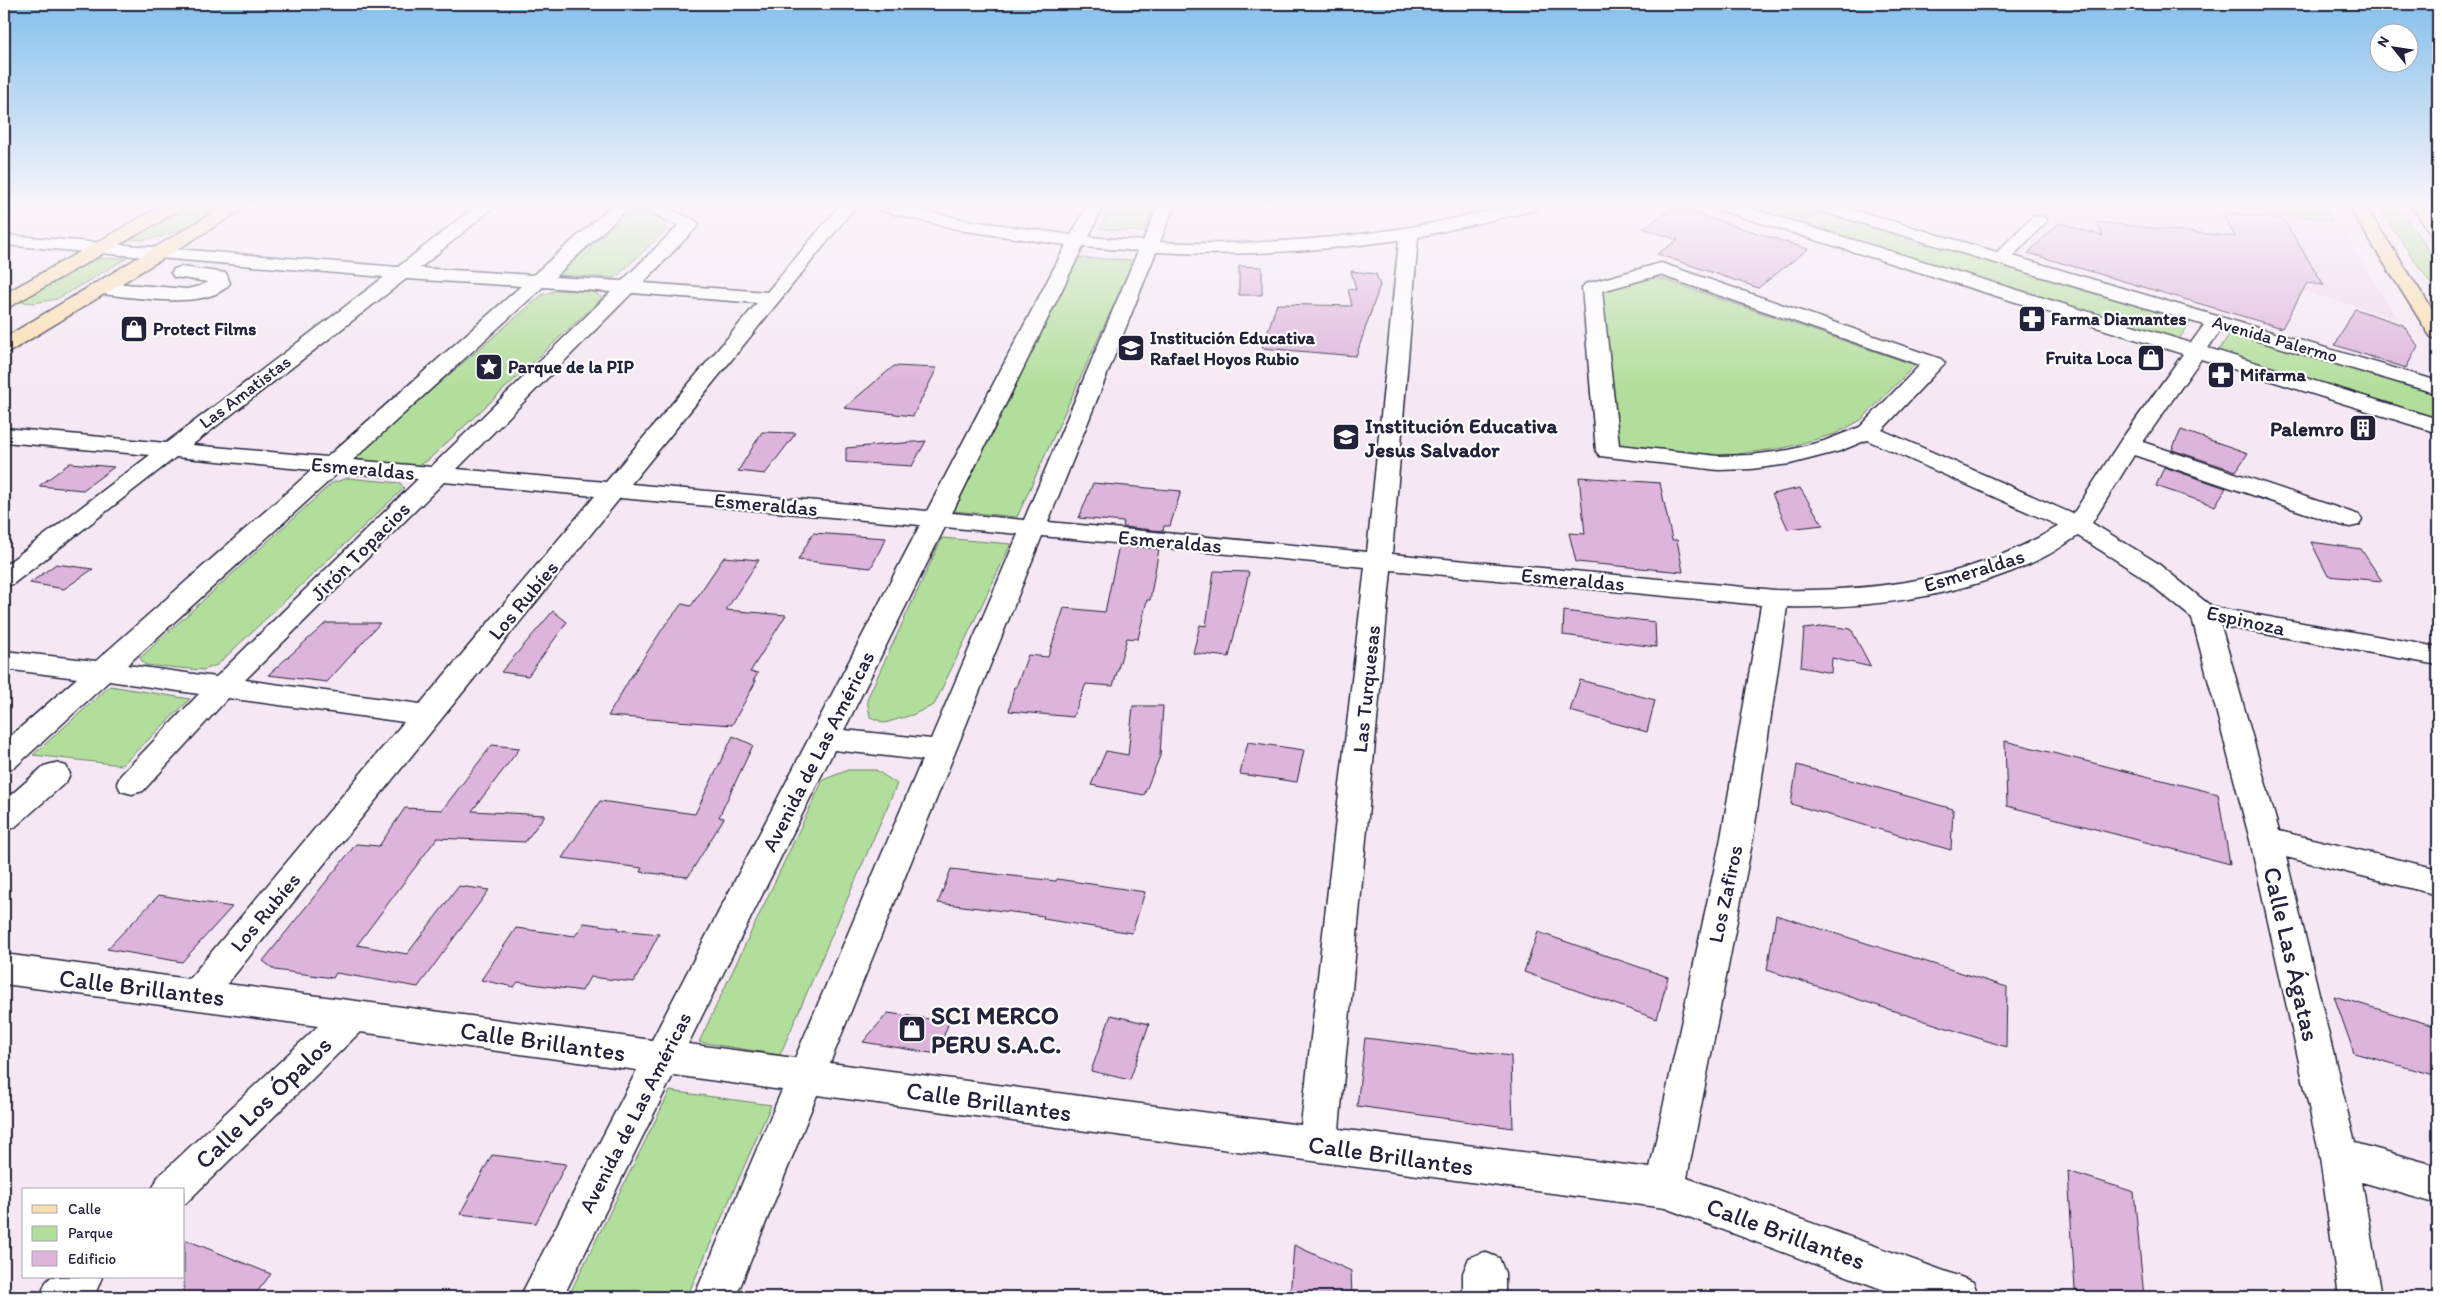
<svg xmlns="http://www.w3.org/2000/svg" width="2442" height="1301" font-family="Itim,sans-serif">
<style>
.built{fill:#eed8ec}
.green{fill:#b2de9b;stroke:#6a806b}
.building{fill:#ddb4db;stroke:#22223b}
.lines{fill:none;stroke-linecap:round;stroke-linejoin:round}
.minor-casing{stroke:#22223b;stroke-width:3}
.major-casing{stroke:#22223b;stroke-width:3}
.minor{fill:#fff;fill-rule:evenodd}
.major{fill:#faddab;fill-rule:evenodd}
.labels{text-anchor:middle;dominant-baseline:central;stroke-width:4.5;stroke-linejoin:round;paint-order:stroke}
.far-poi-label{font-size:18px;font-weight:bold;fill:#22223b;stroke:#fff;text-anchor:start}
.far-street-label{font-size:18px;fill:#22223b;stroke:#fff}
.poi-label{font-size:21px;font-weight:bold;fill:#22223b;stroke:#fff;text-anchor:start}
.street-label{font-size:21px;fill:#22223b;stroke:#fff}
.near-street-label{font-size:25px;fill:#22223b;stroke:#fff}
.near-poi-label{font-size:25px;font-weight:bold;fill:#22223b;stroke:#fff;text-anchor:start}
</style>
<rect width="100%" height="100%" fill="#f5e8f4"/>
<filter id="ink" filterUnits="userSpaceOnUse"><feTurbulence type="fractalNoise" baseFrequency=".02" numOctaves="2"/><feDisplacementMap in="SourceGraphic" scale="10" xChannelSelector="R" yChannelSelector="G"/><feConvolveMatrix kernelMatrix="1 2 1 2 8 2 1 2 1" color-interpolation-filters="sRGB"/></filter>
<g filter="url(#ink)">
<path class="built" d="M 2002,206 L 2327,206 L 2397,318 Z"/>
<g class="green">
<path d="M 183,206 L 224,206 C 193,223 163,244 126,239 Z"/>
<path d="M 1111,206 L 1155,206 L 1144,232 L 1100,229 Z"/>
<path d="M 1741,206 L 1809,206 L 2193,319 L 2179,339 Z"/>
<path d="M 2264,206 L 2323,206 L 2332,220 L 2268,213 Z"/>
<path d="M 2377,206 L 2397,206 L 2438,263 L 2438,294 Z"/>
<path d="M 639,210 L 650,210 L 669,227 L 615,278 L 557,275 L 629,212 Z"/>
<path d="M 127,258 L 57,299 L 33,303 L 13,301 L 88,259 Z"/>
<path d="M 1078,258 L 1134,260 L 1017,517 L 954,511 Z"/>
<path d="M 1653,276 L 1915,365 L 1861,420 L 1835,434 L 1784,448 L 1722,456 L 1618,447 L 1601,292 Z"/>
<path d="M 556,290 L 594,292 L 602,298 L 427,461 L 415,467 L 361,460 L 353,457 L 542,295 Z"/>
<path d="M 2232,330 L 2438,392 L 2438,420 L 2217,353 Z"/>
<path d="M 348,478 L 400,483 L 404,488 L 217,665 L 203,670 L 145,665 L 140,658 L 332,483 Z"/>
<path d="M 942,538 L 1011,544 L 934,705 L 912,715 L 885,723 L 870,717 L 867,699 Z"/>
<path d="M 110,686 L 190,699 L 122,765 L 33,755 Z"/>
<path d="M 848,770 L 876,770 L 897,784 L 780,1055 L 699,1042 L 823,780 Z"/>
<path d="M 670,1091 L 771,1105 L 687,1297 L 568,1297 Z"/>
</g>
<g class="building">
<path d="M 1675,207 L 1808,249 L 1758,288 L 1657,254 L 1678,240 L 1643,228 Z"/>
<path d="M 2222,212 L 2283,219 L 2324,285 L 2307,283 L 2282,328 L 2028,253 L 2059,223 L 2103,236 L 2097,222 L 2235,237 Z"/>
<path d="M 1239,266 L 1262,267 L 1262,295 L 1239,295 Z"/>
<path d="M 1351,271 L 1376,274 L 1380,285 L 1356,356 L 1262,348 L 1277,304 L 1352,306 L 1348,289 L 1356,290 Z"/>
<path d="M 2355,309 L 2403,325 L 2418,346 L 2406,368 L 2335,345 Z"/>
<path d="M 894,366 L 937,368 L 913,416 L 844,408 Z"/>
<path d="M 2181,430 L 2248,453 L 2236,471 L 2172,450 Z"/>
<path d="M 762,432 L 796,433 L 765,474 L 738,471 Z"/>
<path d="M 926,441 L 912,466 L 846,462 L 846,448 Z"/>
<path d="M 70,463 L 114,467 L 83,490 L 39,486 Z"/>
<path d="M 2164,467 L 2226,488 L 2215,506 L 2156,486 Z"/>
<path d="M 1579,477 L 1660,483 L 1672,540 L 1677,540 L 1683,572 L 1576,562 L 1569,533 L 1585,534 Z"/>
<path d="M 1093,483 L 1181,491 L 1170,526 L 1164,526 L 1163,531 L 1123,527 L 1124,522 L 1079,518 Z"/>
<path d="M 1800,488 L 1823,525 L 1788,529 L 1772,494 Z"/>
<path d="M 813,533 L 886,538 L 871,568 L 798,560 Z"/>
<path d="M 2311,542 L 2361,549 L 2382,581 L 2328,576 Z"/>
<path d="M 1119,545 L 1159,549 L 1150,600 L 1147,600 L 1138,639 L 1127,638 L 1113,686 L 1086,684 L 1073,717 L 1009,711 L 1014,687 L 1016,687 L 1028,655 L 1048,657 L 1064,608 L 1105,612 Z"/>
<path d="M 724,557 L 759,560 L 726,610 L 786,615 L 750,672 L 758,673 L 753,681 L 756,681 L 732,725 L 608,716 L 629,680 L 665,625 L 682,604 L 691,606 Z"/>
<path d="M 56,564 L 93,569 L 64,589 L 30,583 Z"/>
<path d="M 1214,571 L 1249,572 L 1229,657 L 1193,653 L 1200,625 L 1206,626 Z"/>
<path d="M 553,611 L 567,622 L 528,676 L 501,672 Z"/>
<path d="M 1564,611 L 1655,622 L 1656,647 L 1563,635 Z"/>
<path d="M 326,623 L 380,623 L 327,682 L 268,675 Z"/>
<path d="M 1829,626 L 1851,629 L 1871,667 L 1832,658 L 1831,673 L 1801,667 L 1804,629 Z"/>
<path d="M 1580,680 L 1655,700 L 1647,732 L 1570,711 Z"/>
<path d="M 1133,706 L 1163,706 L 1160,756 L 1144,795 L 1091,785 L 1106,751 L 1128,755 Z"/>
<path d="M 733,736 L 753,745 L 719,817 L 724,818 L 688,877 L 640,872 L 642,868 L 562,858 L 600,801 L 695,814 Z"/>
<path d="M 2005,741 L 2218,794 L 2230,864 L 2007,806 Z"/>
<path d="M 1248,742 L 1304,750 L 1297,782 L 1240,774 Z"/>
<path d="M 492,745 L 520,748 L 472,811 L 545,815 L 525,842 L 437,838 L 357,945 L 407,954 L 459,886 L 489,890 L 418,987 L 336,973 L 333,978 L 275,970 L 263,961 L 356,844 L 379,846 L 405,808 L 442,810 Z"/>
<path d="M 1797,765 L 1953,809 L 1951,850 L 1791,804 Z"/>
<path d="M 951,869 L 1056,881 L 1057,879 L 1145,892 L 1132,933 L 1043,919 L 1044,916 L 938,903 Z"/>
<path d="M 159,895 L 232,907 L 182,962 L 107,949 Z"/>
<path d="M 1776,915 L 2007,987 L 2006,1047 L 1767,970 Z"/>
<path d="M 584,923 L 619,928 L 618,930 L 659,934 L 634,982 L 590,977 L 582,991 L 518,982 L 514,987 L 481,980 L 516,928 L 575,936 Z"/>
<path d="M 1538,932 L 1668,977 L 1657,1019 L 1524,972 Z"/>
<path d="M 2334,996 L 2438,1027 L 2438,1076 L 2354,1053 Z"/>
<path d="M 888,1013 L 949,1022 L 937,1054 L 863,1042 Z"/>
<path d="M 1111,1015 L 1149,1024 L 1130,1080 L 1091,1071 Z"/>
<path d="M 1365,1038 L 1511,1056 L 1513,1128 L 1357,1106 Z"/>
<path d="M 492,1155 L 566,1164 L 536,1223 L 460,1214 Z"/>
<path d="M 2068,1171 L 2134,1192 L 2144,1297 L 2095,1297 L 2075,1290 Z"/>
<path d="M 184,1239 L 271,1274 L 253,1297 L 184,1297 Z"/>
<path d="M 1294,1245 L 1351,1271 L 1352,1297 L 1290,1297 Z"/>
</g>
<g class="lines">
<g class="minor-casing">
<g id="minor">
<path d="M 476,206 L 495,206 L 420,268 L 533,275 L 612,206 L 630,206 L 555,277 L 622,281 L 678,226 L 646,210 L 643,206 L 665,206 L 696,221 L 699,225 L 643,283 L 767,292 L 839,206 L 856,206 L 631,484 L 927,511 L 1066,245 L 965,231 L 878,210 L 876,206 L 901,206 L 965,220 L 1071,235 L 1087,206 L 1103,206 L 1089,237 L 1143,241 L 1158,206 L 1174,206 L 1160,242 C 1244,246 1329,240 1411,227 C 1454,220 1495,206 1538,206 L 1536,210 L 1418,237 L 1392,554 L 1775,590 C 1878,592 1969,580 2059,526 L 1867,440 L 1840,451 L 1790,464 L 1751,469 L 1718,470 L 1600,456 L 1596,451 L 1582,288 L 1585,284 L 1661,263 L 1941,359 L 1945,363 L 1941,367 L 1882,430 L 2073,514 L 2121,440 L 2183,354 L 1719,210 L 1717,206 L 1742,206 L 2191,343 L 2204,325 L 1817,210 L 1814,206 L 1840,206 L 1997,252 L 2032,217 L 2044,217 L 2047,221 L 2013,256 L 2438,381 L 2438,394 L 2221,330 L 2208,348 L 2438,419 L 2438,433 L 2201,359 L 2143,442 L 2359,515 L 2362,520 L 2359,525 L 2350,527 L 2341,525 L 2134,455 L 2092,523 L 2156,562 L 2212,607 L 2438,647 L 2438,665 L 2221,626 L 2279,831 L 2438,869 L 2438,895 L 2286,857 L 2355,1143 L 2438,1166 L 2438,1204 L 2362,1182 L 2381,1297 L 2339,1297 L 2320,1157 L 2250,840 L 2192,618 L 2138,574 L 2078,536 C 2066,543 2055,552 2042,558 C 1965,596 1872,609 1787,607 L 1753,838 L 1687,1178 L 1958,1276 L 1973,1282 L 1979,1297 L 1903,1297 L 1665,1208 L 817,1095 L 736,1297 L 694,1297 L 782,1090 L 673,1075 L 563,1297 L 520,1297 L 637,1070 L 360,1032 L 186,1203 L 184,1204 L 184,1190 L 152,1190 L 158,1177 L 318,1026 L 4,984 L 4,954 L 189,979 L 404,722 L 228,698 L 143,791 L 132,794 L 121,791 L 117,783 L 121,775 L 199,694 L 109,681 L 15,767 L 4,770 L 4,742 L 77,678 L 4,669 L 4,651 L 96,661 L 312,470 L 176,457 L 13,584 L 4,586 L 4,566 L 150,455 L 4,442 L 4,428 L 166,443 L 384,277 L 4,245 L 4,235 L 398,267 ZM 1399,240 L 1367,552 L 1048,522 L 1156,252 C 1237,257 1319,251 1399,240 ZM 1083,247 L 1138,251 L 1024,520 L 952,513 ZM 1660,275 L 1920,365 L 1860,427 L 1824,441 L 1789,450 L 1751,455 L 1718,456 L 1619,445 L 1602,291 ZM 406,279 L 521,286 L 327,457 L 192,445 ZM 543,287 L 611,292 L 431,467 L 353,460 ZM 632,293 L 757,303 L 606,482 L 457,469 ZM 339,472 L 418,479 L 216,677 L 127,665 ZM 444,482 L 595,496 L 420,704 L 245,680 ZM 620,498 L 920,525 L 652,1040 L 227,984 ZM 945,527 L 1018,534 L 931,739 L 844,730 ZM 1042,536 L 1365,567 L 1301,1125 L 830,1063 ZM 1391,570 L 1761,605 L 1721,838 L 1650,1168 L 1339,1129 ZM 834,750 L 922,760 L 795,1058 L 688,1044 Z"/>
<path d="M 181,267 L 226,273 L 230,283 C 209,312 131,296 100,294 L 93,292 L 90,288 L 93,284 L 100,282 L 187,289 L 200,286 L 208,282 L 174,277 L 171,273 L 174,269 Z"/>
<path d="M 55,763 L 66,766 L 70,774 L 66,782 L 15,827 L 4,831 L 4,801 L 44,766 Z"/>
<path d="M 1484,1252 L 1499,1258 L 1505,1273 L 1505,1297 L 1463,1297 L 1463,1273 L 1469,1258 Z"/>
<path d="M 51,1277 L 102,1277 L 96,1292 L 90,1297 L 40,1297 L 46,1282 Z"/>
</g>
</g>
<g class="major-casing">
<g id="major">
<path d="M 162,206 L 183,206 L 180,210 L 11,306 L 4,308 L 4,294 Z"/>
<path d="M 224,206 L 245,206 L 242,210 L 11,351 L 4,353 L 4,338 Z"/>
<path d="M 2348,206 L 2365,206 L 2438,318 L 2438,339 L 2431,337 L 2428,333 Z"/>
<path d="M 2411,206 L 2428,206 L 2438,219 L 2438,236 L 2432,235 Z"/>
</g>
</g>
<use href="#minor" class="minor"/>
<use href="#major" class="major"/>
</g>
</g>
<linearGradient id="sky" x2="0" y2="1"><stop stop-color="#85c0ec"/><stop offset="0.53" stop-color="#faf5fa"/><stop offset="1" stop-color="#faf5fa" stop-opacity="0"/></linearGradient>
<rect width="2442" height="388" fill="url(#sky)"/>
<defs>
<g id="pharmacy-square" transform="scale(1.4375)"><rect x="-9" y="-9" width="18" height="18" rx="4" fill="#22223b" stroke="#fff"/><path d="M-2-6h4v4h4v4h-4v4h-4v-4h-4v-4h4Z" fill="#fff"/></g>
<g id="shop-square" transform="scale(1.4375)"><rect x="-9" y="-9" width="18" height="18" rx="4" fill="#22223b" stroke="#fff"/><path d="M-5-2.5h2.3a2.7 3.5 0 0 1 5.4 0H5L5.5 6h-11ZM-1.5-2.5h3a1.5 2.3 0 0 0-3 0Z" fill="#fff"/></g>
<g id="school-square" transform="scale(1.4375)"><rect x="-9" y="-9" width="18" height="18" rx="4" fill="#22223b" stroke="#fff"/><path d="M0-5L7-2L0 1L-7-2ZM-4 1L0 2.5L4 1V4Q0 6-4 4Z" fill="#fff"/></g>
<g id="sight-square" transform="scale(1.4375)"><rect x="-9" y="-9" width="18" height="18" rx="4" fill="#22223b" stroke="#fff"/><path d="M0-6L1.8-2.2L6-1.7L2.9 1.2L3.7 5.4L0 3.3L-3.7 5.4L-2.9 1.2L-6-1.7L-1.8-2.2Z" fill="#fff"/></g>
<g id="building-square" transform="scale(1.4375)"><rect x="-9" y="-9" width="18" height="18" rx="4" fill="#22223b" stroke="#fff"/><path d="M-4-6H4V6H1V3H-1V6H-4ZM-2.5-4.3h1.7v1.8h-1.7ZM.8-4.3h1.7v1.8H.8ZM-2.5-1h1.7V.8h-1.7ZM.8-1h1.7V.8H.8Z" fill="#fff"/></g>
</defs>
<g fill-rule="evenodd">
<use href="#pharmacy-square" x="2032" y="319"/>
<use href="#shop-square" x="134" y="329"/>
<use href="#school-square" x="1131" y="348"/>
<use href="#shop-square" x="2151" y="358"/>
<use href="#sight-square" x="489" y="367"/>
<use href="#pharmacy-square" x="2221" y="375"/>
<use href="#building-square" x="2363" y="428"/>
<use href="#school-square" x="1346" y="437"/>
<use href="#shop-square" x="912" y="1029"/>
</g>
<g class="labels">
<g class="far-poi-label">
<text x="2051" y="319">Farma Diamantes</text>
<text x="153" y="329">Protect Films</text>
<text x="1150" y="338">Institución Educativa<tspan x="1150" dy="21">Rafael Hoyos Rubio</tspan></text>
<text x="2132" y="358" text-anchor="end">Fruita Loca</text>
<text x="508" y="367">Parque de la PIP</text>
<text x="2240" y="375">Mifarma</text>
</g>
<g class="far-street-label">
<text transform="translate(2275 339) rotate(16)">Avenida Palermo</text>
<text transform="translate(245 392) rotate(-37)">Las Amatistas</text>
</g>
<g class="poi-label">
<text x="1365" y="425">Institución Educativa<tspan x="1365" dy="24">Jesus Salvador</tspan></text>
<text x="2344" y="428" text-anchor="end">Palemro</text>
</g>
<g class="street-label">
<text transform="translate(363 468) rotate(5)">Esmeraldas</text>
<text transform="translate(766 504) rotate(5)">Esmeraldas</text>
<text transform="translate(1170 541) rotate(5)">Esmeraldas</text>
<text transform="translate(360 551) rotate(-45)">Jirón Topacios</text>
<text transform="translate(1974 570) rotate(-17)">Esmeraldas</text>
<text transform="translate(1573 579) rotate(5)">Esmeraldas</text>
<text transform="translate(523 600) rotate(-50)">Los Rubíes</text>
<text transform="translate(2246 620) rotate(12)">Espinoza</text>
<text transform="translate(1366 689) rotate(-84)">Las Turquesas</text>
<text transform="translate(818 751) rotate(-63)">Avenida de Las Américas</text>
<text transform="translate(1725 894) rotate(-78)">Los Zafiros</text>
<text transform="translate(265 912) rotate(-50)">Los Rubíes</text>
<text transform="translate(635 1112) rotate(-63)">Avenida de Las Américas</text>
</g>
<g class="near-street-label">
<text transform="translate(2292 954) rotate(77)">Calle Las Ágatas</text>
<text transform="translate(142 987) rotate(7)">Calle Brillantes</text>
<text transform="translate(543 1041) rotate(8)">Calle Brillantes</text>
<text transform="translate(989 1101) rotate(8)">Calle Brillantes</text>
<text transform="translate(263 1102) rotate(-44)">Calle Los Ópalos</text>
<text transform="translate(1391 1155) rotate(8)">Calle Brillantes</text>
<text transform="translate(1786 1233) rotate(20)">Calle Brillantes</text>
</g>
<g class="near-poi-label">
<text x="931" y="1015">SCI MERCO<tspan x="931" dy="29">PERU S.A.C.</tspan></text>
</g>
</g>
<rect width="2442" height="1301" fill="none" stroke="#fff" stroke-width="20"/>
<rect x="10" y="10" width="2422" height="1281" fill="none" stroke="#22223b" stroke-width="2" filter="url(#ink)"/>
<rect x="22" y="1188" width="162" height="90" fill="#ffffff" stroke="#a7a7b1"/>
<rect x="32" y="1205" width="25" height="8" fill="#faddab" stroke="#a7a7b1"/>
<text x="68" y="1214" font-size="15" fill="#22223b">Calle</text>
<rect x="32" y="1226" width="25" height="15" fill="#b2de9b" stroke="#a7a7b1"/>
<text x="68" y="1238" font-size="15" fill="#22223b">Parque</text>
<rect x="32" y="1251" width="25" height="15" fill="#ddb4db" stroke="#a7a7b1"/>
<text x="68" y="1264" font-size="15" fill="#22223b">Edificio</text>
<g transform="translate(2394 48) rotate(300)"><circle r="24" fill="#ffffff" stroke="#a7a7b1"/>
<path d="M0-4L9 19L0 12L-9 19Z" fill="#22223b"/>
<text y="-8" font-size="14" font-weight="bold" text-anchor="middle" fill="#22223b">N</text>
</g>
</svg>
